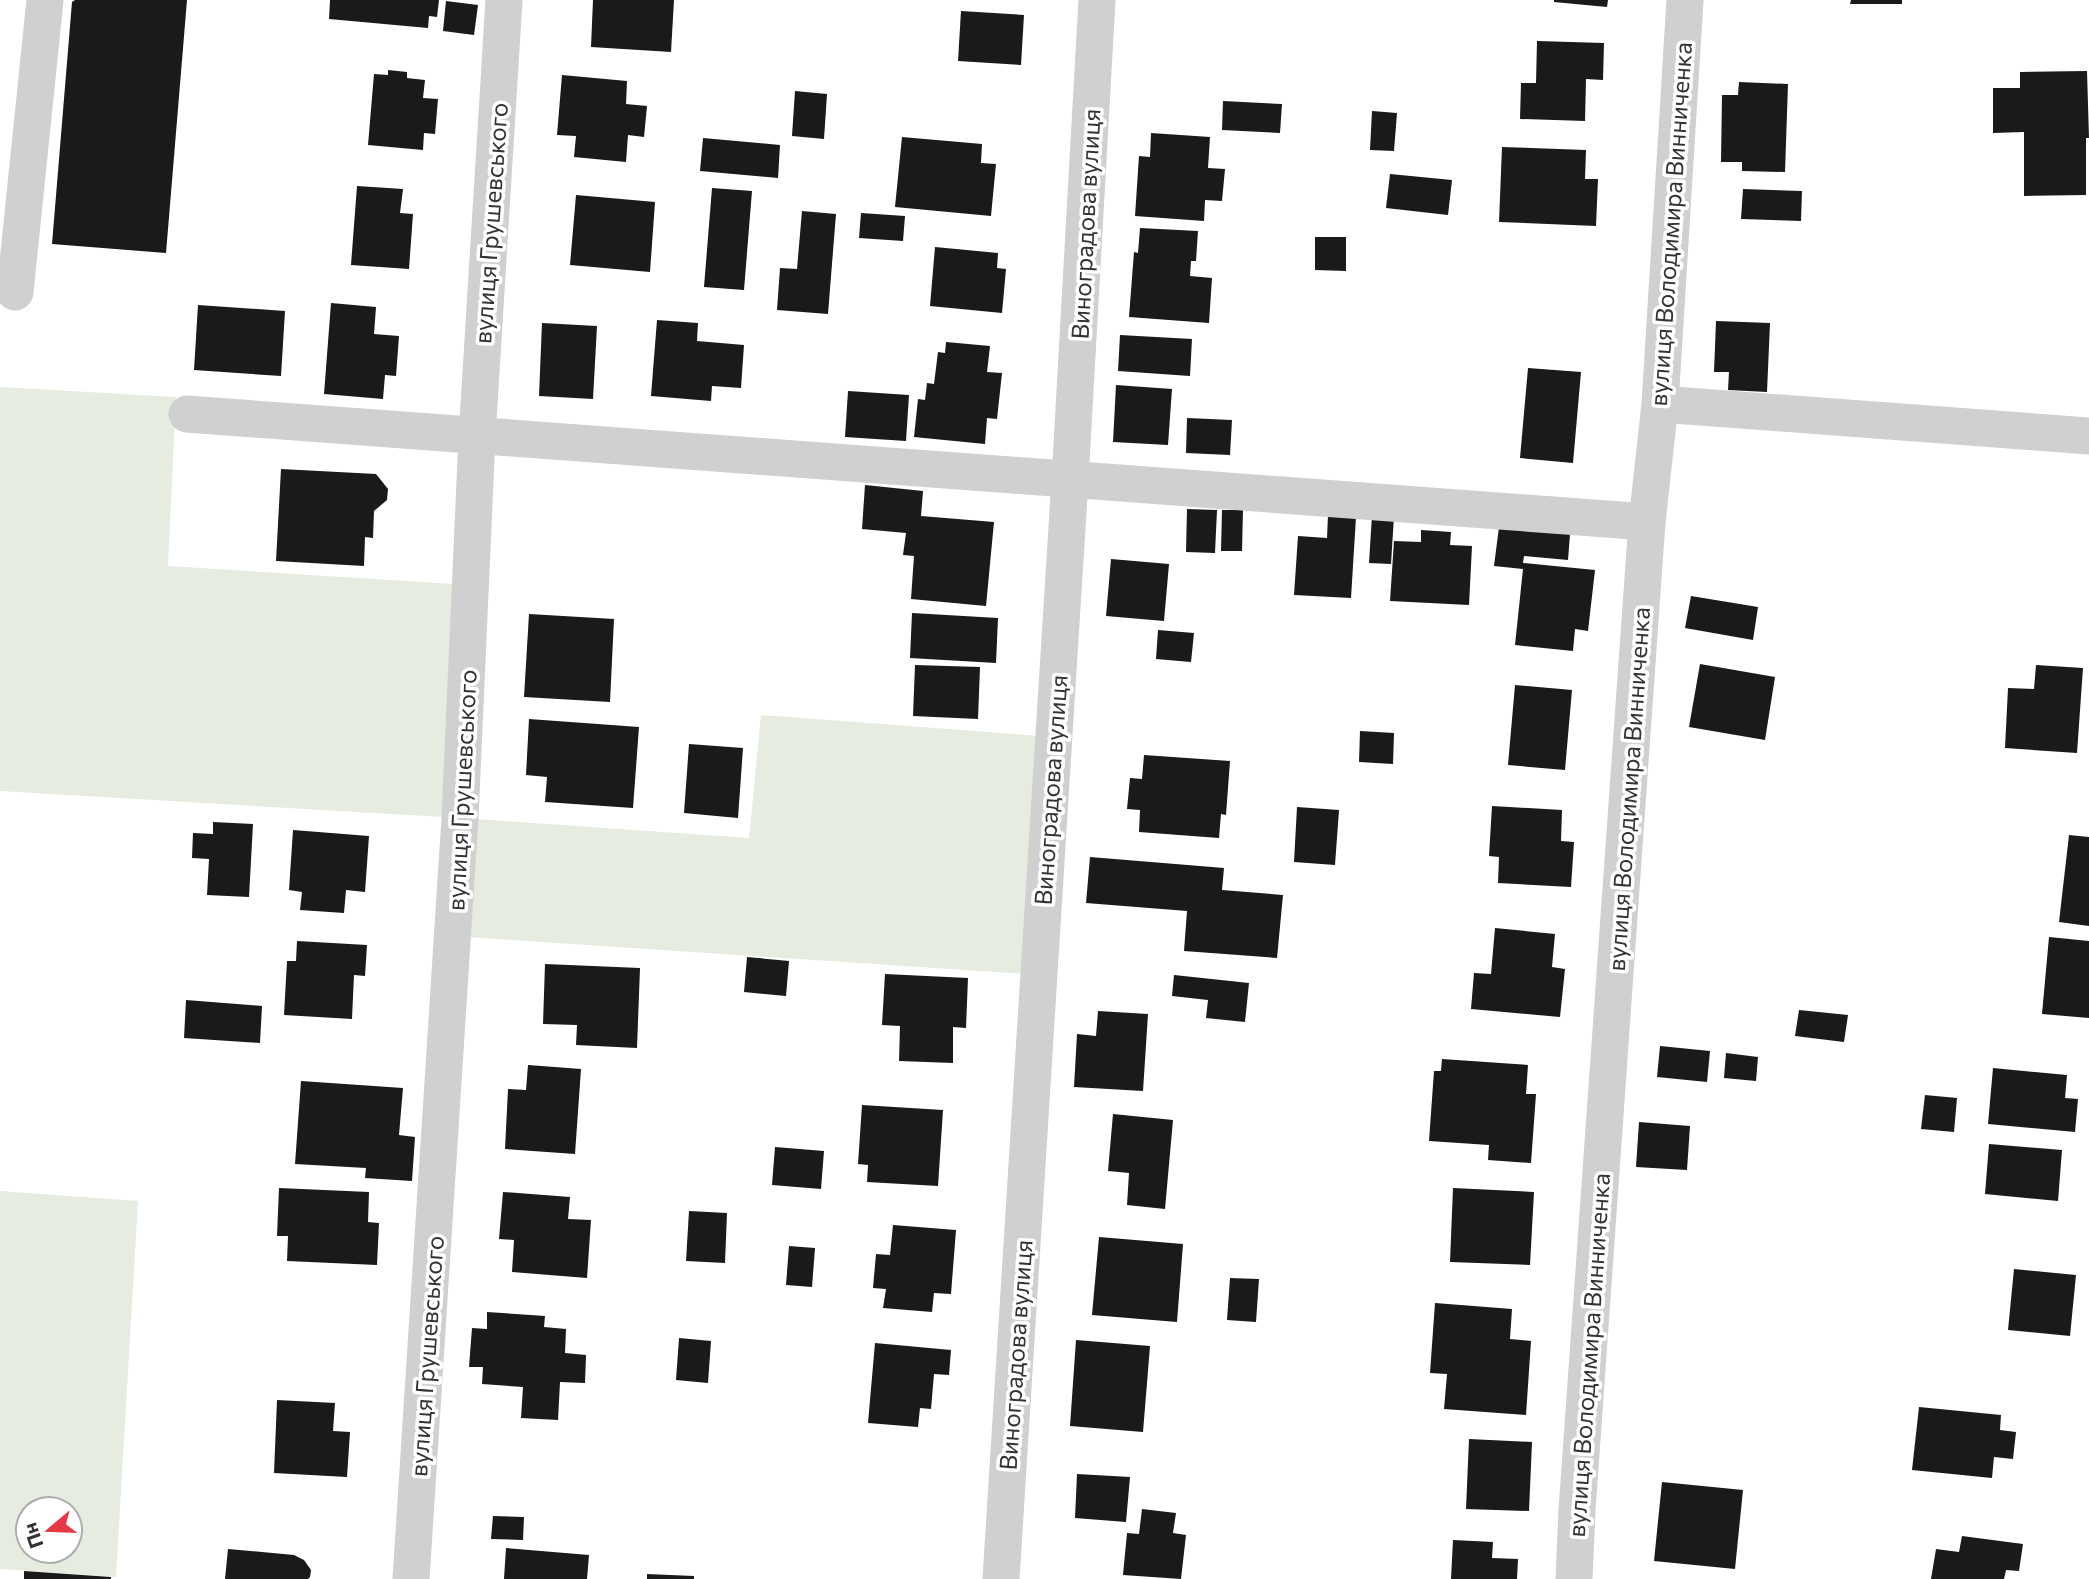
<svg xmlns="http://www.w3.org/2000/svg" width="2089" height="1579" font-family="Commissioner,sans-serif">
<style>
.green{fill:#e6ecdf;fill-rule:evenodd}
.building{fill:#1a1a1a}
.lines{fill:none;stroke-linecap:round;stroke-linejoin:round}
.minor{stroke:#d0d0d0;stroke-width:37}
.labels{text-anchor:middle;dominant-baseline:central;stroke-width:7;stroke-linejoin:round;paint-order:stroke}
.street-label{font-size:24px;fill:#333;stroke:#fff}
</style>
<rect width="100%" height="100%" fill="#fff"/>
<g class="green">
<path d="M 0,387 L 176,397 L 168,566 L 470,585 L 461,818 L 749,838 L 761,715 L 1053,737 L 1039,975 L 453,936 L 460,818 L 0,791 Z"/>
<path d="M 0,1191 L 138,1201 L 116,1577 L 0,1569 ZM 28,1509 L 70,1509 L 70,1551 L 28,1551 Z"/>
</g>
<g class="building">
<path d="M 75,0 L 187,0 L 166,253 L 52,244 L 72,2 Z"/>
<path d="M 330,0 L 439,0 L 437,17 L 429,16 L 428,28 L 329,19 Z"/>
<path d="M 593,0 L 674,0 L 671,52 L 591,47 Z"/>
<path d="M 1554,0 L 1608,0 L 1607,7 L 1554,2 Z"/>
<path d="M 1851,0 L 1902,0 L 1902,4 L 1850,4 Z"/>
<path d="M 446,1 L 478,5 L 474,35 L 443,31 Z"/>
<path d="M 961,11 L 1024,15 L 1021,65 L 958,61 Z"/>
<path d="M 1537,41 L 1604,43 L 1603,80 L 1586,79 L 1585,121 L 1520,119 L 1521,83 L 1536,83 Z"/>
<path d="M 388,70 L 407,72 L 407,78 L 425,80 L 423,98 L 438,99 L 435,134 L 424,133 L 423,150 L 368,145 L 374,74 L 388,75 Z"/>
<path d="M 2087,71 L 2089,138 L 2086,138 L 2086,195 L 2024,196 L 2024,132 L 1993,133 L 1993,88 L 2020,88 L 2020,72 Z"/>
<path d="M 562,75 L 627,81 L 626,104 L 647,106 L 644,137 L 628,135 L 626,162 L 574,157 L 576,136 L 557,135 Z"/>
<path d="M 1739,82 L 1788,84 L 1785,172 L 1742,171 L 1742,162 L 1721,162 L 1722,95 L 1738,95 Z"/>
<path d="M 795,91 L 827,94 L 824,139 L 792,136 Z"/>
<path d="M 1223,101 L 1282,104 L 1280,133 L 1222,130 Z"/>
<path d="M 1372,111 L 1397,113 L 1394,151 L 1370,150 Z"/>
<path d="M 1151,133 L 1210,137 L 1208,168 L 1225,169 L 1222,201 L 1205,200 L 1204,221 L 1135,216 L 1139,156 L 1150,157 Z"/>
<path d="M 902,137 L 982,144 L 981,163 L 996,164 L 991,216 L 895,207 Z"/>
<path d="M 703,138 L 780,145 L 778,178 L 700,171 Z"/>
<path d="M 1502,147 L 1586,150 L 1585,179 L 1598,179 L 1596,226 L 1499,222 Z"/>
<path d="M 1390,174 L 1452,180 L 1448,215 L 1386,208 Z"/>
<path d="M 357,186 L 403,189 L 400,213 L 413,214 L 409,269 L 351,265 Z"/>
<path d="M 712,188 L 752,191 L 744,290 L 704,287 Z"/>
<path d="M 1743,189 L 1802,191 L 1801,221 L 1741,219 Z"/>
<path d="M 576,195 L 655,202 L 650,272 L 570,265 Z"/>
<path d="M 802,211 L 836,214 L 828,314 L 777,310 L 780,268 L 797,269 Z"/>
<path d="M 861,213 L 905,216 L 903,241 L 859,238 Z"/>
<path d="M 1140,228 L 1198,231 L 1196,261 L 1191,261 L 1190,276 L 1212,278 L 1209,323 L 1129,317 L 1134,252 L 1138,253 Z"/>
<path d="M 1315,237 L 1346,237 L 1346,271 L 1315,270 Z"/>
<path d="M 935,247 L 998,253 L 997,268 L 1006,269 L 1002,313 L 930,306 Z"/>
<path d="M 331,303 L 376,307 L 374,334 L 399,336 L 396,376 L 385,375 L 383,399 L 324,394 Z"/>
<path d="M 198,305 L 285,311 L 281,376 L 194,370 Z"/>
<path d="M 657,320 L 698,323 L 697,341 L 744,345 L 741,388 L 712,386 L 711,401 L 651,396 Z"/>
<path d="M 1716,321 L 1770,323 L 1767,392 L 1728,390 L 1729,372 L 1714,372 Z"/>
<path d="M 542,323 L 597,326 L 593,399 L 539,396 Z"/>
<path d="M 1120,335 L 1192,339 L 1190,376 L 1118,371 Z"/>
<path d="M 946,342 L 990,346 L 987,372 L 1002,373 L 997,419 L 987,418 L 985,444 L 914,437 L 918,399 L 925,400 L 927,383 L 934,384 L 938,352 L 945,353 Z"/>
<path d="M 1528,368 L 1581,372 L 1573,463 L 1520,458 Z"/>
<path d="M 1116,385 L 1172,389 L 1168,445 L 1113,442 Z"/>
<path d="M 848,391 L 909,395 L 906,441 L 845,437 Z"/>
<path d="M 1187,418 L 1232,420 L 1230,455 L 1186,453 Z"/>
<path d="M 281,469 L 376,474 L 388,489 L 387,500 L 374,511 L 373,538 L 365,537 L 364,566 L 276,561 Z"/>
<path d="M 865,485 L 923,491 L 921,516 L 994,522 L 986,606 L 911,599 L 914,556 L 903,555 L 906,533 L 862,529 Z"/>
<path d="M 1187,509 L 1217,510 L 1215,553 L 1186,552 Z"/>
<path d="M 1222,510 L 1243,510 L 1242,551 L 1221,551 Z"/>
<path d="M 1328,515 L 1356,517 L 1351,598 L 1294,595 L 1298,536 L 1327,538 Z"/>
<path d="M 1372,515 L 1394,516 L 1391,564 L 1369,563 Z"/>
<path d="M 1499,527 L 1570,534 L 1568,560 L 1524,556 L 1523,563 L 1595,570 L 1588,631 L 1575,629 L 1573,651 L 1515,645 L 1523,569 L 1494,566 Z"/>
<path d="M 1421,530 L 1451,532 L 1450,545 L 1472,546 L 1469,605 L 1390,601 L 1394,541 L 1421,542 Z"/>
<path d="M 1111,559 L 1169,564 L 1164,621 L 1106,616 Z"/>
<path d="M 1691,596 L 1758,607 L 1753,640 L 1685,628 Z"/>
<path d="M 912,613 L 998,618 L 996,663 L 910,658 Z"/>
<path d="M 529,614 L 614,619 L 610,702 L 524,697 Z"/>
<path d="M 1158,630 L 1194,633 L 1191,662 L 1156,659 Z"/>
<path d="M 1700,664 L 1775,677 L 1765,740 L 1689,727 Z"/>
<path d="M 915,665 L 980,667 L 978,719 L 913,716 Z"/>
<path d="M 2036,665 L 2083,668 L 2077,753 L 2005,748 L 2008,688 L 2034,689 Z"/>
<path d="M 1515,685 L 1572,690 L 1565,770 L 1508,765 Z"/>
<path d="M 529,719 L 639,727 L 633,808 L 545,802 L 547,777 L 526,775 Z"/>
<path d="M 1360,731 L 1394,733 L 1393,764 L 1359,762 Z"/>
<path d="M 689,744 L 743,748 L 738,818 L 684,813 Z"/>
<path d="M 1144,755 L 1230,761 L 1226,815 L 1221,814 L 1219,838 L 1139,832 L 1140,810 L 1127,809 L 1130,778 L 1142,779 Z"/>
<path d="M 1492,806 L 1562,810 L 1561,841 L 1574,842 L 1571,887 L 1498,883 L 1499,857 L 1489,856 Z"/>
<path d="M 1297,807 L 1339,810 L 1335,865 L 1294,862 Z"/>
<path d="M 213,822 L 253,824 L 249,897 L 207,895 L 209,859 L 192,858 L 193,833 L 213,834 Z"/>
<path d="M 293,830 L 369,836 L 365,892 L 346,890 L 344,913 L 300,910 L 302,892 L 289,890 Z"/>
<path d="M 2069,835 L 2089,837 L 2089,926 L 2059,922 Z"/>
<path d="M 1090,857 L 1224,868 L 1222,890 L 1283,895 L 1277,958 L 1184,951 L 1187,911 L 1086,903 Z"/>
<path d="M 1495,928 L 1555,934 L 1552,967 L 1565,969 L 1560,1017 L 1471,1009 L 1474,973 L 1491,974 Z"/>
<path d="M 2049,937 L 2089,941 L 2089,1018 L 2042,1014 Z"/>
<path d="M 297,941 L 367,945 L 365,976 L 354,975 L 352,1019 L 284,1015 L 287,961 L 296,961 Z"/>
<path d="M 747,957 L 789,961 L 786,996 L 744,992 Z"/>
<path d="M 545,964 L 640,968 L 637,1048 L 576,1045 L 577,1025 L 543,1024 Z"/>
<path d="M 885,974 L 968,978 L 966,1028 L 953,1027 L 953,1063 L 899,1061 L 900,1026 L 882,1025 Z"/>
<path d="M 1174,975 L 1249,983 L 1245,1022 L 1206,1018 L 1208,1000 L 1172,996 Z"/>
<path d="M 186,1000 L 262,1006 L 260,1043 L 184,1038 Z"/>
<path d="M 1799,1010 L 1848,1015 L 1844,1042 L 1795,1036 Z"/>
<path d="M 1098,1011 L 1148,1014 L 1143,1091 L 1074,1087 L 1077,1034 L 1096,1036 Z"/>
<path d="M 1660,1046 L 1710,1051 L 1707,1082 L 1657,1077 Z"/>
<path d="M 1726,1053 L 1758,1057 L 1756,1081 L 1724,1078 Z"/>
<path d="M 1442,1059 L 1528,1065 L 1526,1094 L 1536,1094 L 1531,1163 L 1488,1160 L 1489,1145 L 1429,1141 L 1434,1071 L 1441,1071 Z"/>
<path d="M 528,1065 L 581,1069 L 575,1154 L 505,1149 L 508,1089 L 526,1090 Z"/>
<path d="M 1993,1068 L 2067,1075 L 2065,1098 L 2078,1099 L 2075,1132 L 1988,1124 Z"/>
<path d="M 301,1081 L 403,1088 L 399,1135 L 415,1137 L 412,1181 L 365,1178 L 366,1168 L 295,1164 Z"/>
<path d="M 1925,1095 L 1957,1098 L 1954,1132 L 1921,1129 Z"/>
<path d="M 862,1105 L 943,1110 L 938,1186 L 867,1182 L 868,1165 L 858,1164 Z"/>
<path d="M 1113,1114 L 1173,1120 L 1165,1209 L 1127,1205 L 1129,1173 L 1108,1171 Z"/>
<path d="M 1639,1122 L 1690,1126 L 1687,1170 L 1636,1167 Z"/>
<path d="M 1989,1144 L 2062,1150 L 2058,1201 L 1985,1194 Z"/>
<path d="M 775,1147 L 824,1151 L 821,1189 L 772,1185 Z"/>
<path d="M 279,1188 L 369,1192 L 368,1222 L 379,1223 L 377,1265 L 287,1261 L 288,1236 L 277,1236 Z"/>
<path d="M 1453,1188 L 1534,1192 L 1530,1265 L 1450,1262 Z"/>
<path d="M 503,1192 L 570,1197 L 568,1219 L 591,1220 L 587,1278 L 512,1272 L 514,1240 L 499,1239 Z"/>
<path d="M 689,1211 L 727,1213 L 725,1263 L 686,1261 Z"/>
<path d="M 893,1225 L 956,1230 L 951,1294 L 934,1293 L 932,1312 L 883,1308 L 886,1289 L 873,1288 L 876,1254 L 890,1255 Z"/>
<path d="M 1099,1237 L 1183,1244 L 1177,1322 L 1092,1315 Z"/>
<path d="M 789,1246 L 815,1248 L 812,1287 L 786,1285 Z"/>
<path d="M 2014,1269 L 2076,1275 L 2070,1336 L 2008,1330 Z"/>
<path d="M 1230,1278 L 1259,1279 L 1256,1322 L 1227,1320 Z"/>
<path d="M 1435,1303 L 1512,1309 L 1510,1339 L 1531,1341 L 1526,1415 L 1444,1409 L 1447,1374 L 1430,1373 Z"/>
<path d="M 487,1312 L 545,1316 L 544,1327 L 566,1329 L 565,1353 L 586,1355 L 585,1383 L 560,1382 L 558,1420 L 521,1418 L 523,1387 L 482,1384 L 483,1367 L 469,1367 L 472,1328 L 487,1329 Z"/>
<path d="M 679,1338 L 711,1341 L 708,1383 L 676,1380 Z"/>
<path d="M 1076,1340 L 1150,1346 L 1143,1432 L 1070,1426 Z"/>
<path d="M 875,1343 L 951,1350 L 949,1375 L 934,1374 L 931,1409 L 920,1408 L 918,1427 L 868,1423 Z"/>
<path d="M 277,1400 L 335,1403 L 333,1431 L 350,1432 L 347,1477 L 274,1473 Z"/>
<path d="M 1919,1407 L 2001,1415 L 2000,1430 L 2016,1432 L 2013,1459 L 1994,1457 L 1992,1478 L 1912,1470 Z"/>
<path d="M 1469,1439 L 1532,1442 L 1529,1511 L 1466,1509 Z"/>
<path d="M 1077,1474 L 1130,1477 L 1126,1522 L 1075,1518 Z"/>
<path d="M 1662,1482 L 1743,1490 L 1735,1569 L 1654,1561 Z"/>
<path d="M 1142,1509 L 1176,1513 L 1173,1533 L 1186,1535 L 1181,1579 L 1123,1575 L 1127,1533 L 1139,1534 Z"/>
<path d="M 493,1516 L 524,1517 L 523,1540 L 491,1539 Z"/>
<path d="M 1962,1536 L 2023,1544 L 2019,1571 L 2006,1570 L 2004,1579 L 1931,1579 L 1936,1549 L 1959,1552 Z"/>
<path d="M 1453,1540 L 1493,1542 L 1492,1558 L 1518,1559 L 1517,1579 L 1451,1579 Z"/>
<path d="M 506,1548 L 589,1555 L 587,1579 L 504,1579 Z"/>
<path d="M 228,1549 L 294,1555 L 304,1560 L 311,1570 L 310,1577 L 308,1579 L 225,1579 Z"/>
<path d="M 24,1571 L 111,1577 L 111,1579 L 24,1579 Z"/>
<path d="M 647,1574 L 694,1576 L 694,1579 L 647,1579 Z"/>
</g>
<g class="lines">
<g class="minor">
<path d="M 15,292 L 45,0"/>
<path d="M 1660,404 L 2089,436"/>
<path d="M 187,414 L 1647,522"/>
<path d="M 411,1579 L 460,818 L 477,437 L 504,0"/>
<path d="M 1001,1579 L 1070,480 L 1097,0"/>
<path d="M 1574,1579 L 1577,1510 L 1647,522 L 1660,404 L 1685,0"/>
</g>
</g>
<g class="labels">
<g class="street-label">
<text transform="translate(490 223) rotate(-86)">вулиця Грушевського</text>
<text transform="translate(1085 224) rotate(-87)">Виноградова вулиця</text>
<text transform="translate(1670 224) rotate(-86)">вулиця Володимира Винниченка</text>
<text transform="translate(1628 789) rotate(-86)">вулиця Володимира Винниченка</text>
<text transform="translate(461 790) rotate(-87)">вулиця Грушевського</text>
<text transform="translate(1050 790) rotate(-86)">Виноградова вулиця</text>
<text transform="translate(1015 1355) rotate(-86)">Виноградова вулиця</text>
<text transform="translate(1588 1355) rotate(-86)">вулиця Володимира Винниченка</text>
<text transform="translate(426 1356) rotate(-86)">вулиця Грушевського</text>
</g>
</g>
<g transform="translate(49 1530) rotate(251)"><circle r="33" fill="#ffffff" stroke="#adadad" stroke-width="2"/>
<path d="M0-5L12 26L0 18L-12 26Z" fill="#e63946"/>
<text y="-10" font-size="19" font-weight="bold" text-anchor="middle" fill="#333333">Пн</text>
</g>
</svg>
